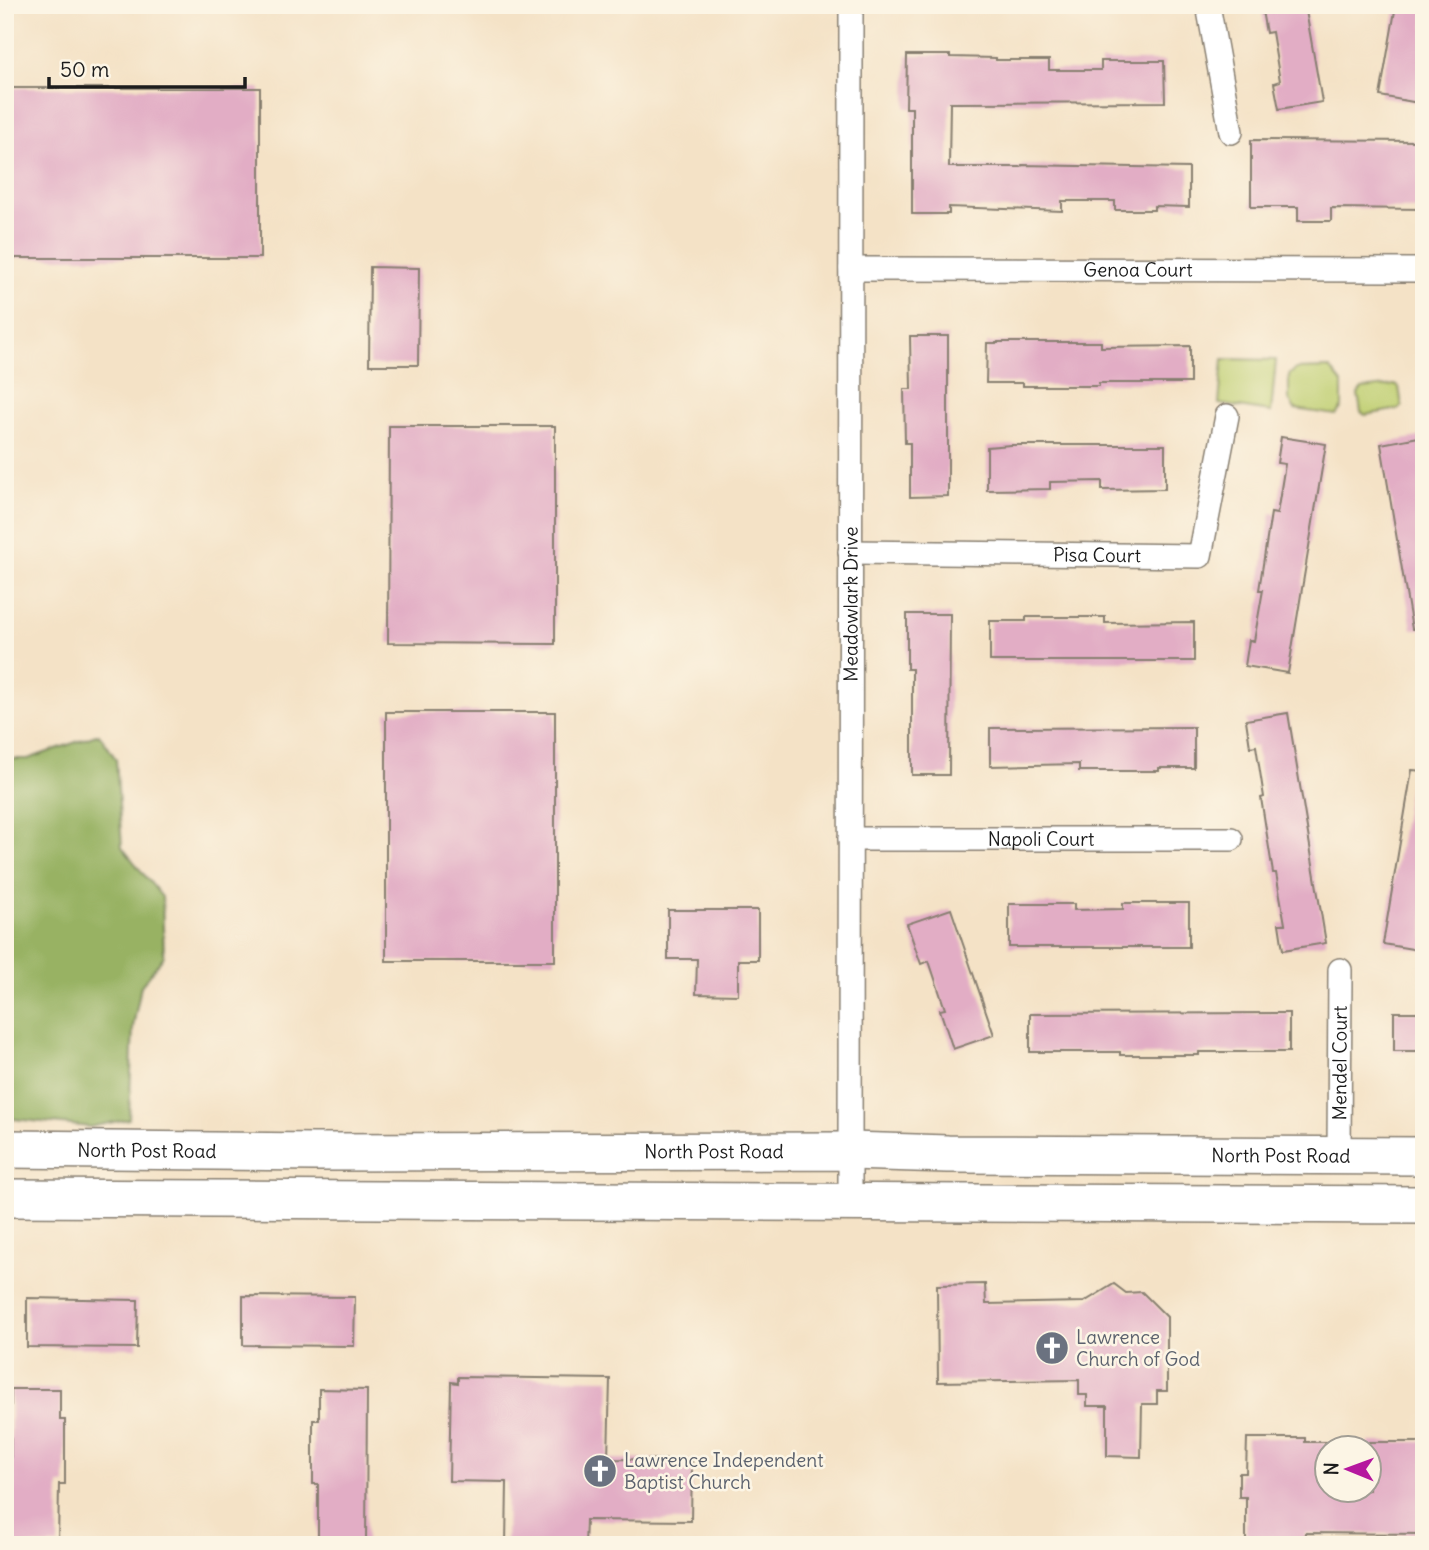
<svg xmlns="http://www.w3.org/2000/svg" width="1429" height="1550" font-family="Delius,sans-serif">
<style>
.green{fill:#c0cf72;stroke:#6e7647;stroke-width:2}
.forest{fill:#98b264;stroke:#5a6740;stroke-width:2}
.building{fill:#e2adc5}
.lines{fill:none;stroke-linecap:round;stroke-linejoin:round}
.street-casing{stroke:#887f71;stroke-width:26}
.primary-casing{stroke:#887f71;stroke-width:40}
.street{stroke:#fff;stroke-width:23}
.primary{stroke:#fff;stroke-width:37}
.labels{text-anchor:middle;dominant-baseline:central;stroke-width:5;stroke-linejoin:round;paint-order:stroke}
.street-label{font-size:19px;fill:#1c1c1c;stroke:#fcf5e5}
.worship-label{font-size:19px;fill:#5b616d;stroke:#fcf5e5;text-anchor:start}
</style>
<rect width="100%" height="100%" fill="#fcf5e5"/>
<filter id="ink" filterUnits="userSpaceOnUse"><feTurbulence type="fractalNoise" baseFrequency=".0143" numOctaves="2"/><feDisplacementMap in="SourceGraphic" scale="14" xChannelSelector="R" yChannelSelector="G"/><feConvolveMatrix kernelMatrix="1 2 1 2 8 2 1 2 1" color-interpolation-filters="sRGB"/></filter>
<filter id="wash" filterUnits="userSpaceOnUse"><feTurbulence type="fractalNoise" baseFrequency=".00686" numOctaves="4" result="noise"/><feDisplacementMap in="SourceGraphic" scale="28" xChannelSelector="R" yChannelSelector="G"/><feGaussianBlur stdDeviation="1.57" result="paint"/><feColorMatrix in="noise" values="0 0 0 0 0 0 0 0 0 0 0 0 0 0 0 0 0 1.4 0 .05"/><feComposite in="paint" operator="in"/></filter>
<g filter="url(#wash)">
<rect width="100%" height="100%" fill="#f4e2c6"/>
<g class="green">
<path d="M 1223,359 L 1276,360 L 1271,412 L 1219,404 Z"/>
<path d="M 1330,368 L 1342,383 L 1342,407 L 1336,415 L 1295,409 L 1289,400 L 1289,375 L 1296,369 Z"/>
<path d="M 1395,385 L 1399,387 L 1402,406 L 1399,409 L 1365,415 L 1361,412 L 1358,394 L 1362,389 Z"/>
</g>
<path class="forest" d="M 99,734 L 116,759 L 122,847 L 162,897 L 164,956 L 141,986 L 133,1027 L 129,1119 L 90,1127 L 5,1118 L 5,759 L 28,759 Z"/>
<g id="blocks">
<g class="building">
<path d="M 1261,5 L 1305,5 L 1322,102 L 1279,109 L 1274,83 L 1280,81 L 1272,32 L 1266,33 Z"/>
<path d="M 1396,5 L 1424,5 L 1424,104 L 1380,96 Z"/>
<path d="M 907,55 L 950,55 L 950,57 L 996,58 L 996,60 L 1049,60 L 1049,70 L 1101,70 L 1101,61 L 1164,61 L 1165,102 L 950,103 L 949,167 L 1021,167 L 1022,165 L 1189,168 L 1189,207 L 1154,206 L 1154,210 L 1115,210 L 1115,201 L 1062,201 L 1062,211 L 949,207 L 949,214 L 912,214 L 912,108 L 906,108 Z"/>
<path d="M 9,88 L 260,88 L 260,258 L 10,258 Z"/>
<path d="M 1251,140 L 1424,141 L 1424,209 L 1331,208 L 1331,221 L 1298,221 L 1298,207 L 1251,207 Z"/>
<path d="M 370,267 L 419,268 L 418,365 L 369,365 Z"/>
<path d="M 910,336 L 948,336 L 948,496 L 910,497 L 910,443 L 905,443 L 904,389 L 911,389 Z"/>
<path d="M 998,342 L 1101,342 L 1101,347 L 1190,346 L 1190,383 L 1099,383 L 1099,386 L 1023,386 L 1023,383 L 986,383 L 987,343 L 998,343 Z"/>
<path d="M 389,426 L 555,426 L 555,644 L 388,643 Z"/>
<path d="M 1424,436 L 1424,629 L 1412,629 L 1381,444 Z"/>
<path d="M 1281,437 L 1326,444 L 1288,673 L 1245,666 L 1249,640 L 1254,641 L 1263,590 L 1259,590 L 1271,513 L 1277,514 L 1285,464 L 1277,463 Z"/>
<path d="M 1011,445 L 1165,445 L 1165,489 L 1102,490 L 1102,481 L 1050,482 L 1050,489 L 987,490 L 987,447 Z"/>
<path d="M 907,614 L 950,614 L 949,775 L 912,775 L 912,669 L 907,669 Z"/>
<path d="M 1026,617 L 1105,617 L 1105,623 L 1194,622 L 1194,661 L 990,661 L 990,621 L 1026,621 Z"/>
<rect x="386" y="712" width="169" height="249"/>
<path d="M 1288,713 L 1326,943 L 1283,950 L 1279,924 L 1285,924 L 1276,873 L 1273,873 L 1261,798 L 1264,797 L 1256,746 L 1250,747 L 1246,720 Z"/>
<path d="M 1194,727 L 1194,768 L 1159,768 L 1159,771 L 1079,771 L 1079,764 L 990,766 L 990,728 Z"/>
<path d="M 1412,770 L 1424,771 L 1424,951 L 1383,944 Z"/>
<path d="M 1123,903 L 1189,903 L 1189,947 L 1009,947 L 1009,904 L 1074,904 L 1074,910 L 1123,909 Z"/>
<path d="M 951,909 L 994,1035 L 953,1049 L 940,1010 L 945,1009 L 929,961 L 921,964 L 907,924 Z"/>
<path d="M 668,910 L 758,910 L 758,960 L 738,960 L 738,995 L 696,994 L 697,959 L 668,959 Z"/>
<rect x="1394" y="1012" width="30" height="39"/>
<path d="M 1289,1013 L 1289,1052 L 1199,1052 L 1199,1055 L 1120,1055 L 1120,1052 L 1030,1052 L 1030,1014 Z"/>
<path d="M 985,1284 L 986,1304 L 1084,1302 L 1114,1284 L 1126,1293 L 1142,1292 L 1167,1317 L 1167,1391 L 1157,1391 L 1157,1404 L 1142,1404 L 1141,1457 L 1107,1456 L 1107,1406 L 1087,1406 L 1087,1395 L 1079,1395 L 1079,1380 L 938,1382 L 937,1285 Z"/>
<path d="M 243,1296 L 355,1297 L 354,1346 L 243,1345 Z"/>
<path d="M 27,1298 L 138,1300 L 137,1348 L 27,1347 Z"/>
<path d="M 458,1377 L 610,1379 L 608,1459 L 692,1460 L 691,1521 L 586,1520 L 585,1545 L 506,1545 L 507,1482 L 449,1481 L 451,1382 L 458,1383 Z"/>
<path d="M 11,1389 L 60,1389 L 60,1420 L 65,1420 L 65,1484 L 59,1484 L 58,1545 L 10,1545 Z"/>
<path d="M 319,1389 L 367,1390 L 366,1545 L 318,1545 L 318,1484 L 313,1484 L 313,1420 L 319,1420 Z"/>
<path d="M 1247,1438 L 1305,1438 L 1305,1442 L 1327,1442 L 1327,1490 L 1369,1490 L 1369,1442 L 1424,1442 L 1424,1534 L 1305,1533 L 1305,1545 L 1246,1545 L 1246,1497 L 1239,1497 L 1239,1473 L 1246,1473 Z"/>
</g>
</g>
</g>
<g filter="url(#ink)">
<use href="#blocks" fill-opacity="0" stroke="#887f71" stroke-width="2"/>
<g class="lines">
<g class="street-casing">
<g id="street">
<path d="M 1208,5 L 1231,132"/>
<path id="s1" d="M 851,269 L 1424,270"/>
<path id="s2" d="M 850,552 L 1200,556 L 1227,416"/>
<path id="s3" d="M 850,839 L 1231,839"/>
<path id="s4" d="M 1339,1156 L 1340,970"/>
<path id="s5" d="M 850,1202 L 851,5"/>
</g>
</g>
<g class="primary-casing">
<g id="primary">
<path id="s6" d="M 5,1149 L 314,1152 L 850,1151 L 948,1154 L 1424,1156"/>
<path d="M 5,1198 C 478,1202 951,1202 1424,1205"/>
</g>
</g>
<use href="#street" class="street"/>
<use href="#primary" class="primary"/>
</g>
</g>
<defs>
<g id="church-disc" transform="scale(1.75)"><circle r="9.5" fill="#6b7280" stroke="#fcf5e5"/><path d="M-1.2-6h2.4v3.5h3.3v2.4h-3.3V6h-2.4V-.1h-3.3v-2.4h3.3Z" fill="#fff"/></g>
</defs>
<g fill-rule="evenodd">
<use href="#church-disc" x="1052" y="1348"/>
<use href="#church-disc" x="600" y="1471"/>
</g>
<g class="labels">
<g class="street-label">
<text stroke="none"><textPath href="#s1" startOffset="287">Genoa Court</textPath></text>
<text stroke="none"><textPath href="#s2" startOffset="247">Pisa Court</textPath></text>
<text stroke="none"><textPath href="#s5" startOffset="598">Meadowlark Drive</textPath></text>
<text stroke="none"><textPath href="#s3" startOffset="191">Napoli Court</textPath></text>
<text stroke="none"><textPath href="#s4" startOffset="93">Mendel Court</textPath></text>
<text stroke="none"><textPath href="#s6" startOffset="142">North Post Road</textPath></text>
<text stroke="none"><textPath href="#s6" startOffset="709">North Post Road</textPath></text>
<text stroke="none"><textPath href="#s6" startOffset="1276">North Post Road</textPath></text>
</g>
<g class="worship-label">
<text x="1076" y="1337">Lawrence<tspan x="1076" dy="22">Church of God</tspan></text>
<text x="624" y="1460">Lawrence Independent<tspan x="624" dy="22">Baptist Church</tspan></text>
</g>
</g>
<rect width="1429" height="1550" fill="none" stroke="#fcf5e5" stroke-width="28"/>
<g transform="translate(1348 1469) rotate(271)"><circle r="33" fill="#fcf5e5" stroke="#a29e95" stroke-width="2"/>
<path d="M0-5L12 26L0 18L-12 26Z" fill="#b5179e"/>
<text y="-10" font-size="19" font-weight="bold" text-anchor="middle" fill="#1c1c1c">N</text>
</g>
<path d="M49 77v10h196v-10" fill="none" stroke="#1c1c1c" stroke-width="3.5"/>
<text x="60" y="77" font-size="21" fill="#1c1c1c" stroke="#fcf5e5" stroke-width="5" paint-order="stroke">50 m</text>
</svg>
